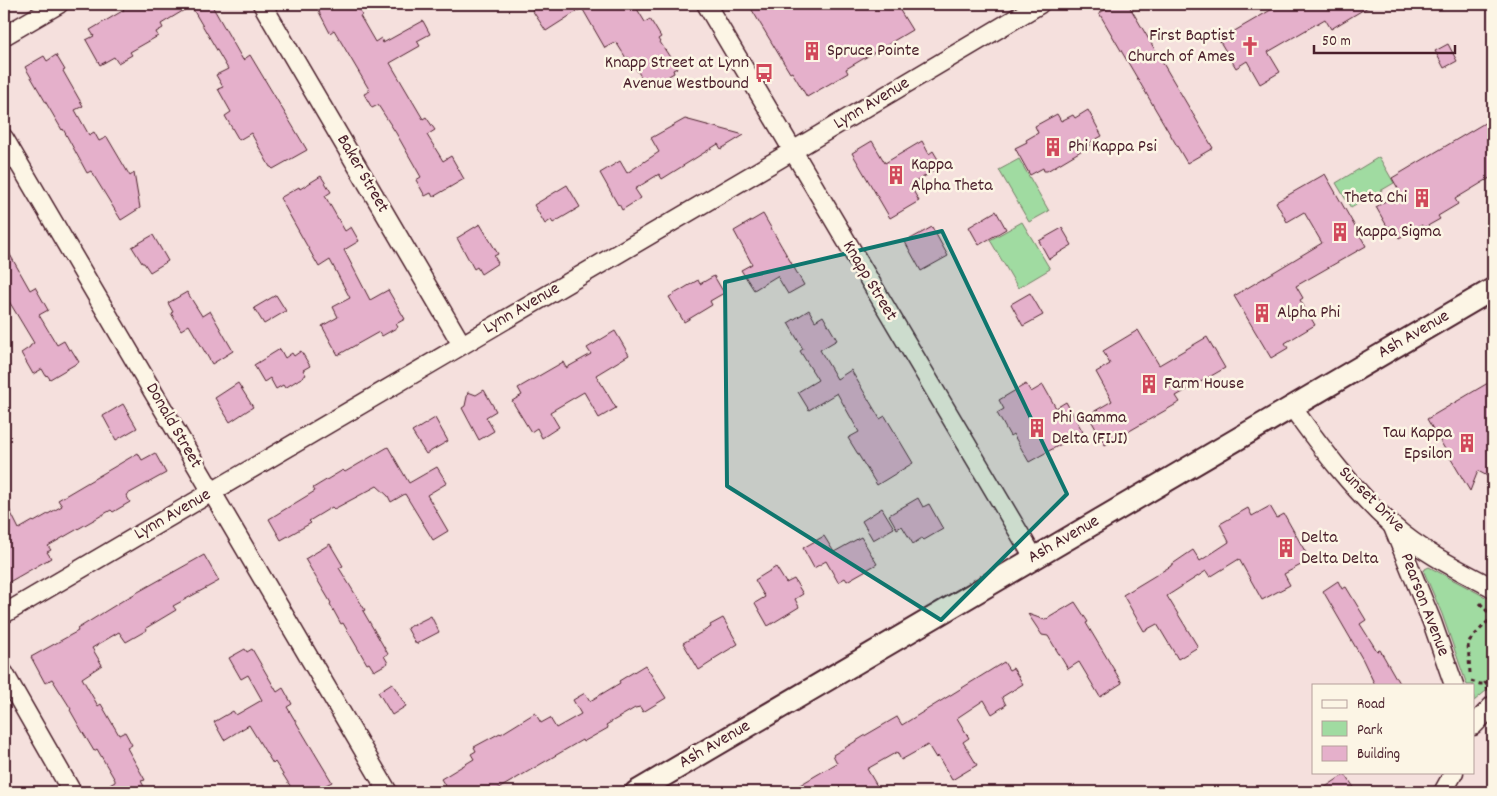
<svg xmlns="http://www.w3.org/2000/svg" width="1497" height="796" font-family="Dekko,sans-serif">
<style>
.green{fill:#a0dba1;stroke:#757d66}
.building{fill:#e5b0cb;stroke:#4a1f2b}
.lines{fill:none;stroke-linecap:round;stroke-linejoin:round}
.minor-casing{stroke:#4a1f2b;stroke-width:21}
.tertiary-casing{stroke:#4a1f2b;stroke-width:25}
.path{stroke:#4a1f2b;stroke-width:3;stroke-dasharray:4 4;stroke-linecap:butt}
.minor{stroke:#fcf5e5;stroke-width:18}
.tertiary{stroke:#fcf5e5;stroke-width:21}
.marked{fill:#0f766e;fill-opacity:0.2;stroke:#0f766e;stroke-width:4;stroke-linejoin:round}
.labels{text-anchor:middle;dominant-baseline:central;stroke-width:5;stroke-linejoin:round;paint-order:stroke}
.poi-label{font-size:18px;fill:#4a1f2b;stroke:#fcf5e5;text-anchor:start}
.street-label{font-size:18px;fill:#4a1f2b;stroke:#fcf5e5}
</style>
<rect width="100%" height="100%" fill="#f5e0dd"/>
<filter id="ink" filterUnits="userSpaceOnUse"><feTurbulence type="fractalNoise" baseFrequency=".02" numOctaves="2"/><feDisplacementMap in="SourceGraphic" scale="10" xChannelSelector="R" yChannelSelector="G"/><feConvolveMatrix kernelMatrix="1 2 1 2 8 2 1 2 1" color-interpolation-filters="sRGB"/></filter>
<g filter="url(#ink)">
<g class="green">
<path d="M 1379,157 L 1394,183 L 1351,208 L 1336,183 Z"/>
<path d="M 1019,159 L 1049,211 L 1029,222 L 999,170 Z"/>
<path d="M 1022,222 L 1050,269 L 1018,288 L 990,240 Z"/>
<path d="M 1429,567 L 1493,601 L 1493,685 L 1474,701 L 1473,685 L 1467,685 L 1442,614 L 1424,572 L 1425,569 Z"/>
</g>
<g class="building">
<path d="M 131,4 L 211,4 L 243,60 L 250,55 L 307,150 L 273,169 L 271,167 L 270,167 L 251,133 L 239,140 L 225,116 L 231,112 L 218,89 L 223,87 L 216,75 L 228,69 L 191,6 L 161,24 L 163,28 L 156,32 L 158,36 L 130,52 L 132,55 L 118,63 L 114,57 L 100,65 L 86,40 L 94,36 L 90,30 L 124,10 L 123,9 Z"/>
<path d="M 330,4 L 356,4 L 362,15 L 360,16 L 375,42 L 381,38 L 383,43 L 423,21 L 430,34 L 417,41 L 420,46 L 390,63 L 423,119 L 426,117 L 435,130 L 427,135 L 443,161 L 451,156 L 464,179 L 433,197 L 431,193 L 425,196 L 416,180 L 421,177 L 396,133 L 378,105 L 372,108 L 364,94 L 370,91 L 334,30 L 330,33 L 318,10 Z"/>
<path d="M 542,4 L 634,4 L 645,22 L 650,19 L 661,37 L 658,39 L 677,68 L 673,70 L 674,73 L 651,86 L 647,79 L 644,81 L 628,57 L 626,58 L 616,42 L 605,48 L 582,8 L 546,31 L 532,10 Z"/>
<path d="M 762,4 L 896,4 L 912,30 L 846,69 L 848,73 L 807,97 L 792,72 L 790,73 L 752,10 Z"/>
<path d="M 1116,4 L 1128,4 L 1213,148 L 1187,163 L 1099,13 Z"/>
<path d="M 1281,4 L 1373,4 L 1331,29 L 1325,19 L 1268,52 L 1280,72 L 1260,84 L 1247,61 L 1236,68 L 1219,40 Z"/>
<path d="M 1448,44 L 1457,61 L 1444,68 L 1435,51 Z"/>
<path d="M 56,55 L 65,70 L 63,71 L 83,106 L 75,110 L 89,135 L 94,132 L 99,141 L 107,137 L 130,176 L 134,173 L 140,208 L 121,220 L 91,171 L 87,173 L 63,129 L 62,130 L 25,67 L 44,56 L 47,61 Z"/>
<path d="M 1088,110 L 1102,136 L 1089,143 L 1091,145 L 1047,171 L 1044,171 L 1043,168 L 1030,175 L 1015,148 L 1027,142 L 1026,140 L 1038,133 L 1035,126 L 1057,114 L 1061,121 L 1073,115 L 1075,118 Z"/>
<path d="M 1493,118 L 1493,176 L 1455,199 L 1458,204 L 1438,216 L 1440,219 L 1424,228 L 1422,225 L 1399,238 L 1391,226 L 1388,228 L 1376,207 L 1400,192 L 1392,178 Z"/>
<path d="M 685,119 L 744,135 L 721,149 L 718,144 L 662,179 L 659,174 L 635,189 L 641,198 L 622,210 L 619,204 L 618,205 L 600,173 L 620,161 L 627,173 L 659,152 L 651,138 Z"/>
<path d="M 872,141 L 885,163 L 922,141 L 929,154 L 933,151 L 942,166 L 910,185 L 919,201 L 890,218 L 852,153 Z"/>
<path d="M 1325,174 L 1366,246 L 1296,286 L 1303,298 L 1300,300 L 1315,325 L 1285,343 L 1288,348 L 1271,358 L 1234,296 L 1322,243 L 1304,212 L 1287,222 L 1276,202 Z"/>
<path d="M 321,176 L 331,192 L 325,196 L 345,231 L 351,227 L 359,241 L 344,250 L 370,300 L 388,290 L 405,319 L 396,324 L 398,327 L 382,336 L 379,332 L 338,355 L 322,326 L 338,317 L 333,307 L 350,298 L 330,260 L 319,267 L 280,198 L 299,187 L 300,189 Z"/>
<path d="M 567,185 L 580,207 L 553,223 L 551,220 L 545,224 L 534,205 Z"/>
<path d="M 996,211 L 1006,229 L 979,245 L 969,227 Z"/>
<path d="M 763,214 L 804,285 L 788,294 L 777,276 L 754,290 L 741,270 L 752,264 L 734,231 Z"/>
<path d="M 480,224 L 498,254 L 494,256 L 498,263 L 481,274 L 477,267 L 474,269 L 457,238 Z"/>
<path d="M 932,227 L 948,256 L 921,271 L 905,242 Z"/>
<path d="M 1062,228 L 1072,245 L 1049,259 L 1039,241 Z"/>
<path d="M 153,235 L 168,261 L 150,272 L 144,263 L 142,263 L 132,247 Z"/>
<path d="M 4,244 L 30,290 L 35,287 L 48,310 L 39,315 L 57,345 L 64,341 L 69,350 L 71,349 L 79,362 L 50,379 L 47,375 L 46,376 L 42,369 L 33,374 L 21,353 L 30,347 L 30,346 L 34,343 L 4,293 Z"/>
<path d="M 714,276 L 724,293 L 710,301 L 712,305 L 684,322 L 669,297 L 698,280 L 700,284 Z"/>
<path d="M 187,292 L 202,316 L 210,311 L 233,351 L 212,364 L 189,325 L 181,330 L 171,313 L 173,312 L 168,303 Z"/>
<path d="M 1030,293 L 1043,315 L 1023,326 L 1011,304 Z"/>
<path d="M 276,295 L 286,311 L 264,324 L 254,308 Z"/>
<path d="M 809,310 L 815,321 L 823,316 L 837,340 L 820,350 L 837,379 L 851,370 L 880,419 L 885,416 L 913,463 L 877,485 L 848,438 L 859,432 L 837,393 L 809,410 L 798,392 L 818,380 L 800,351 L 803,349 L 788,323 Z"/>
<path d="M 1138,330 L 1159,365 L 1207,337 L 1225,368 L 1176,396 L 1180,402 L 1105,445 L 1088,415 L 1112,401 L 1096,372 L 1110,364 L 1103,351 Z"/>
<path d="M 615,331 L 629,355 L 596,375 L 616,408 L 599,418 L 584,392 L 550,412 L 559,427 L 542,438 L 537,428 L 531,432 L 512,401 L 522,395 L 518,388 L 563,362 L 566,368 L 591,354 L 587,348 Z"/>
<path d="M 280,349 L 285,358 L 292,353 L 294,356 L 301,351 L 310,366 L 303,370 L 306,375 L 285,388 L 283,385 L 276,389 L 270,378 L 264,382 L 254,365 Z"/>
<path d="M 1493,380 L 1493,479 L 1478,471 L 1470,491 L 1427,419 Z"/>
<path d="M 238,383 L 253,407 L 230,422 L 215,398 Z"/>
<path d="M 1026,384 L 1031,392 L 1043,385 L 1056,408 L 1066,402 L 1083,432 L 1029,462 L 1013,434 L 1010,436 L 997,413 L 1004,409 L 999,400 Z"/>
<path d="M 484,390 L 496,411 L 486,417 L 494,431 L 479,440 L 462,408 L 465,406 L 468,392 L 476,395 Z"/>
<path d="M 123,404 L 137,428 L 116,440 L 103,416 Z"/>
<path d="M 435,418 L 448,441 L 426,454 L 412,432 Z"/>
<path d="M 388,447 L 409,483 L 437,467 L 447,483 L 427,495 L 448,531 L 433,540 L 405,494 L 391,502 L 388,496 L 377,486 L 336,508 L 334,509 L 332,507 L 309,521 L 311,523 L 281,540 L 269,519 L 315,491 L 313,488 L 343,470 L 345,472 Z"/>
<path d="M 138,453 L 142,460 L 155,453 L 166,473 L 126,495 L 130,502 L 113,512 L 111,510 L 48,546 L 51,550 L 47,552 L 51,558 L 4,585 L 4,499 L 19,529 L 33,521 L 34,522 L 62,506 L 58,500 Z"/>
<path d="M 918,498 L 923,507 L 929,504 L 943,529 L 924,540 L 922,538 L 913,544 L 902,526 L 897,529 L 889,515 Z"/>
<path d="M 1270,506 L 1277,518 L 1284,514 L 1310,560 L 1284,574 L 1290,585 L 1262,600 L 1239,559 L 1210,577 L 1206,571 L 1167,596 L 1198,647 L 1178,659 L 1157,624 L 1144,631 L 1123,595 L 1171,566 L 1171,565 L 1193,550 L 1200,561 L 1229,542 L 1220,524 L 1248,508 L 1252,516 Z"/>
<path d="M 882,508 L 894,528 L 873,540 L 862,521 Z"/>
<path d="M 824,536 L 834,552 L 861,537 L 877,564 L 847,581 L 845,578 L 838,582 L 826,561 L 814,568 L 803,548 Z"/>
<path d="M 330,544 L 343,566 L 339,568 L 365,610 L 363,611 L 388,654 L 384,656 L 388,663 L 374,671 L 369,663 L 367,664 L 343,623 L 341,624 L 330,604 L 331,603 L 305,559 Z"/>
<path d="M 204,555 L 219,581 L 173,606 L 176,610 L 146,628 L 147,630 L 126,642 L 119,632 L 92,648 L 102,665 L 82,678 L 98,706 L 101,704 L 119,735 L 125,732 L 132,745 L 127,748 L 145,780 L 141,781 L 147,792 L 97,792 L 115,782 L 115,780 L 97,749 L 94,751 L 82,731 L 70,710 L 71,709 L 52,679 L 45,683 L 31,657 L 78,631 L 77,629 L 122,601 Z"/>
<path d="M 776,567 L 786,583 L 794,579 L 803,594 L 795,599 L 799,607 L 768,626 L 755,603 L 765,597 L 755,580 Z"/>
<path d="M 1338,581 L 1342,589 L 1346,587 L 1366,620 L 1360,624 L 1377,651 L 1380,650 L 1400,685 L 1375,685 L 1363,660 L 1323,591 Z"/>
<path d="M 1075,602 L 1088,622 L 1086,623 L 1122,683 L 1100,697 L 1079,662 L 1068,669 L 1048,636 L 1042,635 L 1028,614 L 1045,620 Z"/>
<path d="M 431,616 L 439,632 L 416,644 L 407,628 Z"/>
<path d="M 723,618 L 738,644 L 712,660 L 713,661 L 699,670 L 683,643 L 711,627 L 710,625 Z"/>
<path d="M 245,649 L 247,652 L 252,649 L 277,692 L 283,688 L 292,704 L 287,707 L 332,782 L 326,785 L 331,792 L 294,792 L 275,762 L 273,764 L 249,725 L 224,740 L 214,722 L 233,711 L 236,715 L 262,700 L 248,675 L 241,679 L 229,658 Z"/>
<path d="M 1004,662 L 1009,670 L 1013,668 L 1023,684 L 1002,697 L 1006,705 L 992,714 L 984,700 L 957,718 L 969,738 L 963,742 L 977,765 L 952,780 L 938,756 L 936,758 L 928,745 L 901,760 L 897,752 L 867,769 L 877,786 L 866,792 L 788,792 L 837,763 L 833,755 L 866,735 L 897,717 L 902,725 Z"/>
<path d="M 645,665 L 666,698 L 643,712 L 640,707 L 635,708 L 606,725 L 608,728 L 583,742 L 582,740 L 493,792 L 449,792 L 441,779 L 474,759 L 471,754 L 476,751 L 474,747 L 500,733 L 501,734 L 535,713 L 541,723 L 550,718 L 556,728 L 581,714 L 573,700 L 585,693 L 590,701 L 620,683 L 619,681 Z"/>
<path d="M 392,683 L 406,706 L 392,715 L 378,692 Z"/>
<path d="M 1345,774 L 1357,792 L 1318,792 Z"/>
</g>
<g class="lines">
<g class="minor-casing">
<g id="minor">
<path d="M 262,4 L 462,345"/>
<path d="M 706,4 L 1034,558"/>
<path d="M 4,36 L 59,4"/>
<path d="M 4,138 L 388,792"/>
<path d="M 1292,407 C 1322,449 1354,491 1393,526 C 1422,552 1459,570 1493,588"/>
<path d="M 1393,527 L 1432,622 L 1454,685"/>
<path d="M 4,614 L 774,162 L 1040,4"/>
<path d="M 4,673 L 72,792"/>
<path d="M 1473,726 L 1493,705"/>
<path d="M 1443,792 L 1454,772"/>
</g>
</g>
<g class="tertiary-casing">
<path id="tertiary" d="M 636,792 L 1493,289"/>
</g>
<g class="path">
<path d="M 1480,603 L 1492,617"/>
<path d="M 1470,673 L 1468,644 L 1470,640 L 1492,617"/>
<path d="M 1471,681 L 1480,684 L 1484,684"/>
<path d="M 1489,690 L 1484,684 L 1488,681 L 1493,670"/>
</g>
<use href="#minor" class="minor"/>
<use href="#tertiary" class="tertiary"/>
</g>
</g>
<path class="marked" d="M 942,231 L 1067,494 L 941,620 L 727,486 L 725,282 Z"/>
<defs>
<g id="church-bare" transform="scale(1.5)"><path d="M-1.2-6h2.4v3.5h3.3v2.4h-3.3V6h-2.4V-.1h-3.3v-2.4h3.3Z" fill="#d1495b" stroke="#fcf5e5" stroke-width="2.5" paint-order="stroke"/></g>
<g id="building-bare" transform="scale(1.5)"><path d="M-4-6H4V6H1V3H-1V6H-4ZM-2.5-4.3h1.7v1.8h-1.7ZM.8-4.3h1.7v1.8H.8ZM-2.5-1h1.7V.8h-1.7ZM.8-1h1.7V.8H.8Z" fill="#d1495b" stroke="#fcf5e5" stroke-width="2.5" paint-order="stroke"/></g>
<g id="bus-bare" transform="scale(1.5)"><path d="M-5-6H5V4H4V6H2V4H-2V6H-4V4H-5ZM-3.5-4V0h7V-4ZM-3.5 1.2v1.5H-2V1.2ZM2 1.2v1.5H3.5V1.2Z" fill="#d1495b" stroke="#fcf5e5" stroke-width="2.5" paint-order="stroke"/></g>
</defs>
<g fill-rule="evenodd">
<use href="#church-bare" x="1250" y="46"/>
<use href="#building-bare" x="812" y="51"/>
<use href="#bus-bare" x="764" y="73"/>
<use href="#building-bare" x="1053" y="147"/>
<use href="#building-bare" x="896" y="175"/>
<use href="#building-bare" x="1422" y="198"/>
<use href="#building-bare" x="1340" y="232"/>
<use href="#building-bare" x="1262" y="313"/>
<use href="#building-bare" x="1149" y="384"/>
<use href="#building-bare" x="1037" y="428"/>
<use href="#building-bare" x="1467" y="443"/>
<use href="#building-bare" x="1286" y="548"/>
</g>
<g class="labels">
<g class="poi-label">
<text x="1235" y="36" text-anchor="end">First Baptist<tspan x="1235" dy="21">Church of Ames</tspan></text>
<text x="827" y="51">Spruce Pointe</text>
<text x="749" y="63" text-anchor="end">Knapp Street at Lynn<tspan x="749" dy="21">Avenue Westbound</tspan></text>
<text x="1068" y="147">Phi Kappa Psi</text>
<text x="911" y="165">Kappa<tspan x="911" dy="21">Alpha Theta</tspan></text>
<text x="1407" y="198" text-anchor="end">Theta Chi</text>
<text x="1355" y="232">Kappa Sigma</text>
<text x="1277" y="313">Alpha Phi</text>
<text x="1164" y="384">Farm House</text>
<text x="1052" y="418">Phi Gamma<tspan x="1052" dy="21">Delta (FIJI)</tspan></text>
<text x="1452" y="433" text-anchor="end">Tau Kappa<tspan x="1452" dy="21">Epsilon</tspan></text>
<text x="1301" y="538">Delta<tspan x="1301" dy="21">Delta Delta</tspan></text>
</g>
<g class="street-label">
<text transform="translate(872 104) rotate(-31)">Lynn Avenue</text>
<text transform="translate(362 174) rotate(60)">Baker Street</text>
<text transform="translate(869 281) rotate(59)">Knapp Street</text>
<text transform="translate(522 309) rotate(-30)">Lynn Avenue</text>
<text transform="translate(1414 335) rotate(-30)">Ash Avenue</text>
<text transform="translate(173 426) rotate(60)">Donald Street</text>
<text transform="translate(1371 500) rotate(45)">Sunset Drive</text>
<text transform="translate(173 515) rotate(-30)">Lynn Avenue</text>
<text transform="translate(1064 540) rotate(-30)">Ash Avenue</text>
<text transform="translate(1424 605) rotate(69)">Pearson Avenue</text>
<text transform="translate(715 745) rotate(-30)">Ash Avenue</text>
</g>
</g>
<rect width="1497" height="796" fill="none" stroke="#fcf5e5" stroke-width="20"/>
<rect x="10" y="10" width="1477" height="776" fill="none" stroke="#4a1f2b" stroke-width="2" filter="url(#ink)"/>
<rect x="1312" y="684" width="162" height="90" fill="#fcf5e5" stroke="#b59f9b"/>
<rect x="1322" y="700" width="25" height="8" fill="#fcf5e5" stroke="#b59f9b"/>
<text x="1357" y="708" font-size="15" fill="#4a1f2b">Road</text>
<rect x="1322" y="721" width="25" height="15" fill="#a0dba1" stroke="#b59f9b"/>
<text x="1357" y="734" font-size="15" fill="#4a1f2b">Park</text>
<rect x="1322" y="746" width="25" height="15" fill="#e5b0cb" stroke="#b59f9b"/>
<text x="1357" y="758" font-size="15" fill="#4a1f2b">Building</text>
<path d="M1314 45v8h141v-8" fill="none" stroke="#4a1f2b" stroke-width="2.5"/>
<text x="1322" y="45" font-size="15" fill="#4a1f2b" stroke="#fcf5e5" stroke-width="4" paint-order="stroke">50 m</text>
</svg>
